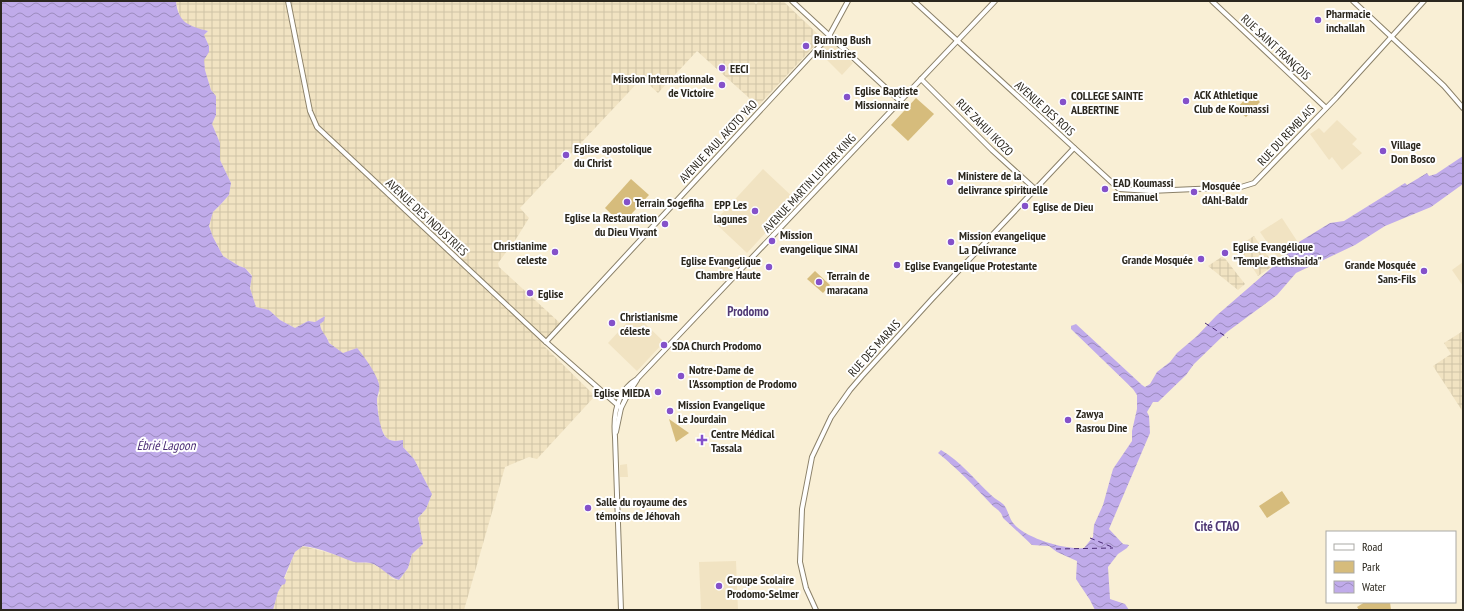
<svg xmlns="http://www.w3.org/2000/svg" width="1464" height="611" font-family="'PT Sans Narrow',sans-serif">
<style>
.built{fill:#f1e3c2}
.industrial{fill:url(#industrial-grid)}
.green{fill:#d6bc7c}
.water{fill:url(#water-waves)}
.lines{fill:none;stroke-linecap:round;stroke-linejoin:round}
.ferry{stroke:#492a73;stroke-width:1;stroke-dasharray:5 4;stroke-linecap:butt}
.secondary-casing{stroke:#8b8169;stroke-width:6}
.secondary{stroke:#fff;stroke-width:4}
.poi-dot{fill:#8451ca;stroke:#fff;stroke-width:1.5}
.labels{text-anchor:middle;dominant-baseline:central;stroke-width:4;stroke-linejoin:round;paint-order:stroke}
.poi-label{font-size:12px;font-weight:bold;fill:#2b271e;stroke:#fff;text-anchor:start}
.street-label{font-size:12px;fill:#2b271e;stroke:#fff}
.neighbourhood-label{font-size:13px;font-weight:bold;fill:#503975;stroke:#fff}
.water-label{font-size:13px;font-style:italic;fill:#492a73;stroke:#fff}
</style>
<defs>
<pattern id="industrial-grid" width="8" height="8" patternUnits="userSpaceOnUse"><rect width="8" height="8" fill="#f1e3c2"/><path d="M0 4h8M4 0v8" fill="none" stroke="#cfc3a6"/></pattern>
<pattern id="water-waves" width="16" height="10" patternUnits="userSpaceOnUse"><rect width="16" height="10" fill="#c0abea"/><path d="M0 5q4-4 8 0t8 0" fill="none" stroke="#9c8bbd"/></pattern>
</defs>
<rect width="100%" height="100%" fill="#f9efd5"/>
<g class="built">
<path d="M 829,40 L 853,63 L 842,75 L 822,55 L 819,57 L 816,53 Z"/>
<path d="M 1337,120 L 1357,139 L 1352,144 L 1362,153 L 1342,170 L 1332,157 L 1329,160 L 1310,134 L 1319,128 L 1324,133 Z"/>
<path d="M 763,169 L 796,200 L 747,253 L 714,222 Z"/>
<path d="M 1282,218 L 1299,244 L 1280,261 L 1260,232 Z"/>
<path d="M 1463,262 L 1463,286 L 1452,270 Z"/>
<path d="M 724,264 L 733,272 L 723,282 L 715,274 Z"/>
<path d="M 635,314 L 664,342 L 637,371 L 608,343 Z"/>
<path d="M 627,464 L 628,477 L 620,477 L 620,465 Z"/>
<path d="M 736,561 L 738,610 L 701,610 L 699,562 Z"/>
</g>
<g class="industrial">
<path d="M 176,1 L 753,1 L 756,4 L 759,1 L 783,1 L 822,38 L 758,106 L 697,51 L 658,93 L 642,78 L 520,208 L 529,218 L 516,239 L 498,263 L 499,267 L 560,323 L 542,344 L 595,396 L 537,459 L 529,457 L 505,467 L 464,610 L 273,610 L 278,592 L 282,585 L 295,552 L 303,546 L 341,556 L 356,562 L 370,563 L 384,569 L 393,579 L 399,580 L 408,568 L 412,554 L 423,544 L 418,518 L 426,509 L 432,494 L 414,459 L 403,447 L 402,440 L 394,441 L 387,439 L 383,432 L 380,425 L 378,412 L 377,399 L 380,393 L 357,348 L 343,354 L 329,343 L 328,339 L 321,331 L 320,324 L 325,316 L 315,322 L 308,321 L 295,328 L 280,320 L 269,310 L 256,307 L 250,288 L 252,275 L 245,268 L 239,266 L 223,256 L 213,237 L 209,226 L 213,212 L 221,204 L 229,195 L 231,183 L 220,160 L 220,143 L 212,124 L 216,115 L 216,96 L 211,90 L 205,70 L 204,60 L 209,46 L 204,35 L 208,31 L 194,28 L 186,24 L 180,17 Z"/>
<path d="M 1254,236 L 1274,265 L 1258,276 L 1238,246 Z"/>
<path d="M 1223,256 L 1245,284 L 1238,290 L 1208,266 Z"/>
<path d="M 1463,331 L 1463,412 L 1433,366 L 1451,354 L 1444,343 Z"/>
</g>
<g class="green">
<path d="M 1251,93 L 1260,102 L 1246,117 L 1236,109 Z"/>
<path d="M 916,98 L 934,114 L 908,141 L 891,125 Z"/>
<path d="M 631,179 L 649,195 L 622,224 L 605,208 Z"/>
<path d="M 815,271 L 830,285 L 823,293 L 807,279 Z"/>
<path d="M 669,419 L 689,433 L 676,442 Z"/>
<path d="M 1282,491 L 1290,503 L 1267,518 L 1259,506 Z"/>
<path d="M 1365,602 L 1390,602 L 1391,610 L 1359,610 L 1357,607 Z"/>
</g>
<g class="water">
<path d="M 1,1 L 176,1 C 178,23 189,26 208,31 L 204,35 L 209,46 L 209,52 L 204,60 L 205,70 L 211,90 L 216,96 L 216,115 L 212,124 L 220,143 L 220,160 L 231,183 L 229,195 L 221,204 L 213,212 L 209,226 L 213,237 L 223,256 L 239,266 L 245,268 L 252,276 L 250,288 L 256,307 L 269,310 L 280,320 L 295,328 L 308,321 L 315,322 L 325,316 L 324,321 L 320,324 C 321,333 327,335 329,343 L 343,353 L 357,348 L 358,349 C 365,358 374,370 378,381 C 381,388 378,393 377,399 C 377,408 380,433 387,438 C 391,442 398,441 403,440 L 403,447 L 414,459 L 432,494 L 426,509 L 418,518 L 423,544 L 412,554 L 408,568 L 399,580 C 389,578 382,566 370,563 C 365,562 359,563 354,562 C 337,556 321,548 303,546 L 295,552 L 284,578 L 286,580 L 285,584 L 282,585 L 278,592 L 273,610 L 1,610 Z"/>
<path d="M 1463,156 L 1463,184 L 1431,207 L 1385,226 L 1355,245 L 1296,273 L 1277,295 L 1227,332 L 1194,364 L 1186,375 L 1158,402 L 1153,402 L 1147,412 L 1149,416 L 1150,433 L 1109,529 L 1123,544 L 1129,545 L 1127,548 L 1118,554 L 1108,567 L 1110,599 L 1125,604 L 1129,610 L 1095,610 L 1090,600 L 1076,579 L 1077,561 L 1057,552 L 1049,546 L 1032,545 L 1003,518 C 1001,510 995,509 991,504 C 974,486 958,469 938,453 L 941,450 C 960,461 975,480 991,495 C 995,499 1000,501 1003,504 C 1008,509 1009,518 1013,523 C 1025,538 1065,550 1084,548 L 1093,537 L 1094,525 L 1103,505 L 1113,469 L 1132,441 L 1132,431 L 1137,409 L 1137,395 L 1133,389 L 1071,329 L 1071,326 L 1076,324 L 1142,385 L 1145,387 L 1150,384 L 1157,372 L 1170,362 L 1177,353 L 1197,336 L 1216,316 L 1299,244 L 1299,242 L 1330,223 L 1344,221 L 1405,183 L 1407,185 L 1427,173 L 1429,176 L 1436,174 Z"/>
</g>
<g class="lines">
<g class="ferry">
<path d="M 1205,323 L 1228,338"/>
<path d="M 1090,538 L 1112,547"/>
<path d="M 1056,549 L 1113,548"/>
</g>
<g class="secondary-casing">
<g id="secondary">
<path d="M 288,1 L 310,111 L 317,127 L 546,342 L 621,408"/>
<path d="M 792,1 L 900,101"/>
<path d="M 914,1 L 1119,189 L 1150,191 L 1241,187 L 1254,183 L 1336,98 L 1424,1"/>
<path d="M 1212,1 L 1326,108"/>
<path d="M 1353,1 L 1444,86 L 1463,108"/>
<path d="M 921,79 L 992,150 L 1035,189"/>
<path d="M 546,342 L 829,36 L 848,1"/>
<path d="M 616,432 L 621,408 L 628,394 L 637,380"/>
<path d="M 621,610 L 615,437 C 613,415 616,392 637,379 L 995,1"/>
<path d="M 816,610 L 806,588 L 800,562 L 802,509 L 812,457 L 831,417 L 850,390 L 862,376 L 932,299 L 1074,148"/>
</g>
</g>
<use href="#secondary" class="secondary"/>
</g>
<g class="poi-dot">
<circle cx="1318" cy="20" r="4"/>
<circle cx="806" cy="46" r="4"/>
<circle cx="722" cy="68" r="4"/>
<circle cx="722" cy="85" r="4"/>
<circle cx="847" cy="97" r="4"/>
<circle cx="1186" cy="101" r="4"/>
<circle cx="1063" cy="102" r="4"/>
<circle cx="1383" cy="151" r="4"/>
<circle cx="566" cy="155" r="4"/>
<circle cx="950" cy="182" r="4"/>
<circle cx="1105" cy="189" r="4"/>
<circle cx="1194" cy="192" r="4"/>
<circle cx="627" cy="202" r="4"/>
<circle cx="1025" cy="206" r="4"/>
<circle cx="755" cy="211" r="4"/>
<circle cx="665" cy="224" r="4"/>
<circle cx="772" cy="241" r="4"/>
<circle cx="951" cy="242" r="4"/>
<circle cx="555" cy="252" r="4"/>
<circle cx="1225" cy="253" r="4"/>
<circle cx="1201" cy="259" r="4"/>
<circle cx="897" cy="265" r="4"/>
<circle cx="769" cy="267" r="4"/>
<circle cx="1424" cy="271" r="4"/>
<circle cx="819" cy="282" r="4"/>
<circle cx="530" cy="293" r="4"/>
<circle cx="612" cy="323" r="4"/>
<circle cx="664" cy="345" r="4"/>
<circle cx="681" cy="376" r="4"/>
<circle cx="658" cy="392" r="4"/>
<circle cx="670" cy="411" r="4"/>
<circle cx="1068" cy="420" r="4"/>
<path d="M700 434h4v4h4v4h-4v4h-4v-4h-4v-4h4z"/>
<circle cx="588" cy="508" r="4"/>
<circle cx="719" cy="586" r="4"/>
</g>
<g class="labels">
<g class="poi-label">
<text x="1326" y="13">Pharmacie<tspan x="1326" dy="14">inchallah</tspan></text>
<text x="814" y="39">Burning Bush<tspan x="814" dy="14">Ministries</tspan></text>
<text x="730" y="68">EECI</text>
<text x="714" y="78" text-anchor="end">Mission Internationnale<tspan x="714" dy="14">de Victoire</tspan></text>
<text x="855" y="90">Eglise Baptiste<tspan x="855" dy="14">Missionnaire</tspan></text>
<text x="1194" y="94">ACK Athletique<tspan x="1194" dy="14">Club de Koumassi</tspan></text>
<text x="1071" y="95">COLLEGE SAINTE<tspan x="1071" dy="14">ALBERTINE</tspan></text>
<text x="1391" y="144">Village<tspan x="1391" dy="14">Don Bosco</tspan></text>
<text x="574" y="148">Eglise apostolique<tspan x="574" dy="14">du Christ</tspan></text>
<text x="958" y="175">Ministere de la<tspan x="958" dy="14">delivrance spirituelle</tspan></text>
<text x="1113" y="182">EAD Koumassi<tspan x="1113" dy="14">Emmanuel</tspan></text>
<text x="1202" y="185">Mosquée<tspan x="1202" dy="14">dAhl-Baldr</tspan></text>
<text x="635" y="202">Terrain Sogefiha</text>
<text x="747" y="204" text-anchor="end">EPP Les<tspan x="747" dy="14">lagunes</tspan></text>
<text x="1033" y="206">Eglise de Dieu</text>
<text x="657" y="217" text-anchor="end">Eglise la Restauration<tspan x="657" dy="14">du Dieu Vivant</tspan></text>
<text x="780" y="234">Mission<tspan x="780" dy="14">evangelique SINAI</tspan></text>
<text x="959" y="235">Mission evangelique<tspan x="959" dy="14">La Delivrance</tspan></text>
<text x="547" y="245" text-anchor="end">Christianime<tspan x="547" dy="14">celeste</tspan></text>
<text x="1233" y="246">Eglise Evangélique<tspan x="1233" dy="14">"Temple Bethshaida"</tspan></text>
<text x="1193" y="259" text-anchor="end">Grande Mosquée</text>
<text x="761" y="260" text-anchor="end">Eglise Evangelique<tspan x="761" dy="14">Chambre Haute</tspan></text>
<text x="1416" y="264" text-anchor="end">Grande Mosquée<tspan x="1416" dy="14">Sans-Fils</tspan></text>
<text x="905" y="265">Eglise Evangelique Protestante</text>
<text x="827" y="275">Terrain de<tspan x="827" dy="14">maracana</tspan></text>
<text x="538" y="293">Eglise</text>
<text x="620" y="316">Christianisme<tspan x="620" dy="14">céleste</tspan></text>
<text x="672" y="345">SDA Church Prodomo</text>
<text x="689" y="369">Notre-Dame de<tspan x="689" dy="14">l'Assomption de Prodomo</tspan></text>
<text x="650" y="392" text-anchor="end">Eglise MIEDA</text>
<text x="678" y="404">Mission Evangelique<tspan x="678" dy="14">Le Jourdain</tspan></text>
<text x="1076" y="413">Zawya<tspan x="1076" dy="14">Rasrou Dine</tspan></text>
<text x="711" y="433">Centre Médical<tspan x="711" dy="14">Tassala</tspan></text>
<text x="596" y="501">Salle du royaume des<tspan x="596" dy="14">témoins de Jéhovah</tspan></text>
<text x="727" y="579">Groupe Scolaire<tspan x="727" dy="14">Prodomo-Selmer</tspan></text>
</g>
<g class="street-label">
<text transform="translate(1276 47) rotate(43)">RUE SAINT FRANÇOIS</text>
<text transform="translate(1045 108) rotate(42)">AVENUE DES ROIS</text>
<text transform="translate(985 127) rotate(45)">RUE ZAHUI IKOZO</text>
<text transform="translate(1286 135) rotate(-47)">RUE DU REMBLAIS</text>
<text transform="translate(718 141) rotate(-47)">AVENUE PAUL AKOTO YAO</text>
<text transform="translate(809 183) rotate(-47)">AVENUE MARTIN LUTHER KING</text>
<text transform="translate(427 217) rotate(43)">AVENUE DES INDUSTRIES</text>
<text transform="translate(874 348) rotate(-48)">RUE DES MARAIS</text>
</g>
<g class="neighbourhood-label">
<text x="748" y="311">Prodomo</text>
<text x="1217" y="526">Cité CTAO</text>
</g>
<g class="water-label">
<text x="166" y="445">Ébrié Lagoon</text>
</g>
</g>
<rect width="1464" height="611" fill="none" stroke="#2b271e" stroke-width="4"/>
<rect x="1326" y="531" width="130" height="72" fill="#ffffff" stroke="#aaa9a5"/>
<rect x="1334" y="544" width="20" height="6" fill="#ffffff" stroke="#aaa9a5"/>
<text x="1362" y="551" font-size="12" fill="#2b271e">Road</text>
<rect x="1334" y="561" width="20" height="12" fill="#d6bc7c" stroke="#aaa9a5"/>
<text x="1362" y="571" font-size="12" fill="#2b271e">Park</text>
<rect x="1334" y="581" width="20" height="12" fill="url(#water-waves)" stroke="#aaa9a5"/>
<text x="1362" y="591" font-size="12" fill="#2b271e">Water</text>
</svg>
